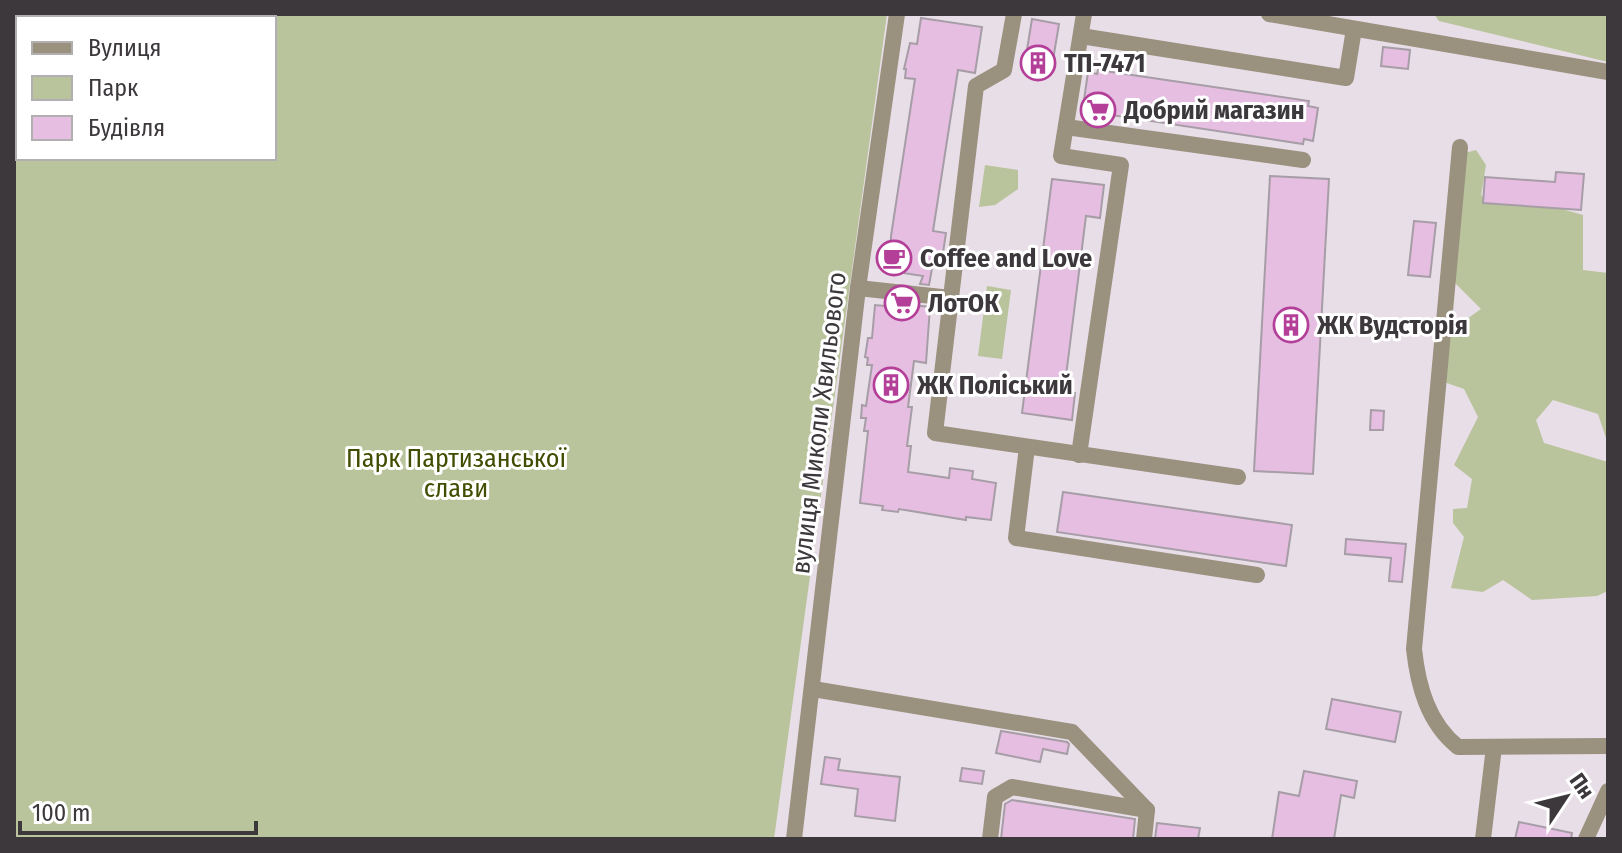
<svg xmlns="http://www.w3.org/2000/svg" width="1622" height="853" font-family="'Fira Sans Condensed',sans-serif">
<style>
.green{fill:#b9c39c;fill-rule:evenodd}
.building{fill:#e5bee1;stroke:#a79da6;stroke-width:2}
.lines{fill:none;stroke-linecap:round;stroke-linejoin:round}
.minor{stroke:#9b917f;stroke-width:16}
.labels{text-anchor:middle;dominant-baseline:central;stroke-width:6;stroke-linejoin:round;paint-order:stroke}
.poi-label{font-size:26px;font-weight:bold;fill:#3c383c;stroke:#fff;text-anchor:start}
.street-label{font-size:26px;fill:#3c383c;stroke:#fff}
.park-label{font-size:26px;fill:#404d00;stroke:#fff}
</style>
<rect width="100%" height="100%" fill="#e8dee7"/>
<g class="green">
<path d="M 14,14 L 887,14 L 774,839 L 14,839 ZM 274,18 L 274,158 L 18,158 L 18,18 Z"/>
<path d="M 1434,14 L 1608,14 L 1608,62 L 1439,21 Z"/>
<path d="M 1476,150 L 1486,165 L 1481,196 L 1499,191 L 1583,215 L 1583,270 L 1608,273 L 1608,444 L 1598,414 L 1553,400 L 1536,420 L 1544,443 L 1608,462 L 1608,591 L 1597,596 L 1532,600 L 1503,580 L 1483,592 L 1451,588 L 1464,537 L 1453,523 L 1453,509 L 1467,508 L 1472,479 L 1454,465 L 1478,417 L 1464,389 L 1444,382 L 1447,333 L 1481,309 L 1453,281 L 1461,154 Z"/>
<path d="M 985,165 L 1018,170 L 1018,189 L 995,205 L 979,207 Z"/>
<path d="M 987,286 L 1011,290 L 1002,359 L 978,356 Z"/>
</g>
<g class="building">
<path d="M 921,18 L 982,27 L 975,73 L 958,70 L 933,231 L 946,233 L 942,259 L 934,258 L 929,285 L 920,284 L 923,276 L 890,271 L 891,236 L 915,79 L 905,78 L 906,69 L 904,69 L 910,43 L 917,44 Z"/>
<path d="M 1032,19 L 1059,24 L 1051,72 L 1024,68 Z"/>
<path d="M 1383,47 L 1410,50 L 1408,69 L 1381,66 Z"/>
<path d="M 1098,70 L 1309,101 L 1308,106 L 1318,108 L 1313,141 L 1304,139 L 1303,144 L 1091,112 L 1091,108 L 1083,107 L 1088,72 L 1097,74 Z"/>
<path d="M 1556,172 L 1584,174 L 1581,210 L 1483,203 L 1485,177 L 1555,182 Z"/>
<path d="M 1270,176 L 1329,179 L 1313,474 L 1254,471 Z"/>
<path d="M 1052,179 L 1104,185 L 1100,218 L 1086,216 L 1064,392 L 1075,393 L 1072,420 L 1022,413 Z"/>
<path d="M 1414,221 L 1436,223 L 1430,277 L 1408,275 Z"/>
<path d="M 885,302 L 930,307 L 926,363 L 914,361 L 908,407 L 912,407 L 907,446 L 911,446 L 908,472 L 949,478 L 950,468 L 973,471 L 972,479 L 996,483 L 991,520 L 966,517 L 966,520 L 899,509 L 898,512 L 882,510 L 883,506 L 860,503 L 868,431 L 864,431 L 866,418 L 861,418 L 862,405 L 866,406 L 872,365 L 867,365 L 868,358 L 865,357 L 868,338 L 872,338 L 875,305 L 885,306 Z"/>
<path d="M 1371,410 L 1384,411 L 1383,430 L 1370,430 Z"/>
<path d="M 1063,492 L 1292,525 L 1286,566 L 1057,532 Z"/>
<path d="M 1346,539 L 1406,544 L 1402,582 L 1389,581 L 1391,558 L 1345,554 Z"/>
<path d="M 1332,699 L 1401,712 L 1395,742 L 1326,729 Z"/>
<path d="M 1001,731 L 1067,742 L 1069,744 L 1067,754 L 1043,749 L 1040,762 L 996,753 Z"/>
<path d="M 825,757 L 840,759 L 838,770 L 900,777 L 895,821 L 855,816 L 858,789 L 821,784 Z"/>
<path d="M 962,768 L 984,771 L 982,784 L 960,781 Z"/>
<path d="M 1304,771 L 1357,781 L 1354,798 L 1341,795 L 1334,839 L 1272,839 L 1279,792 L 1299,796 Z"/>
<path d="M 1012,800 L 1135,819 L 1133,839 L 1001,839 L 1005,804 Z"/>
<path d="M 1519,822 L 1572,833 L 1571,839 L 1515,839 Z"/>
<path d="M 1157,823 L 1200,828 L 1198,839 L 1155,839 Z"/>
</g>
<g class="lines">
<g class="minor">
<path d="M 1014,14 L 1004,70 L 976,86 L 935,433 L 1238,477"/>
<path d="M 1269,14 L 1608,72"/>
<path d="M 1081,36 L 1346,78 L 1354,29"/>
<path d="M 1066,127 L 1303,160"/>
<path d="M 1460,147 L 1414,649 C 1418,686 1428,723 1458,747 L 1608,746"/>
<path d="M 858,288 L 951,298"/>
<path d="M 1027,447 L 1016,538 L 1257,575"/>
<path d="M 1079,455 L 1121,165 L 1061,156 L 1084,14"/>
<path d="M 813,689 L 1072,732 L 1147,810"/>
<path d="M 794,839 L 858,288 L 897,14"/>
<path d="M 990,839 L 995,797 L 1012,787 L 1147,810"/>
<path d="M 1144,839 L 1147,810"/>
<path d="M 1483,839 L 1494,747"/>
<path d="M 1586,839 L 1608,791"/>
</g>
</g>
<defs>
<g id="building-ring" transform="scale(1.8)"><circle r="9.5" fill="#fff" stroke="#b33f99" stroke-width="1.5"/><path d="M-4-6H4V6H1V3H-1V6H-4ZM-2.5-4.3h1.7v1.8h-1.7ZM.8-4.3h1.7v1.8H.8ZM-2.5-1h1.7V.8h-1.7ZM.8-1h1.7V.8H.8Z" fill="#b33f99"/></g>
<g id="supermarket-ring" transform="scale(1.8)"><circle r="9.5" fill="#fff" stroke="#b33f99" stroke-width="1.5"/><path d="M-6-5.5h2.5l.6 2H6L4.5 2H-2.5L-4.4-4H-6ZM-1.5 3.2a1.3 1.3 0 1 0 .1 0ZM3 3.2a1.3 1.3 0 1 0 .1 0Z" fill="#b33f99"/></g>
<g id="cafe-ring" transform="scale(1.8)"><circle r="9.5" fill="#fff" stroke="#b33f99" stroke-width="1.5"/><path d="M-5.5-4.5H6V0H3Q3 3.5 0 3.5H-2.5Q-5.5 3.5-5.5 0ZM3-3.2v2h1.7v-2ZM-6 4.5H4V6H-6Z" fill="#b33f99"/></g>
</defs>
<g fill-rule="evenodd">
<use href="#building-ring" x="1038" y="63"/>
<use href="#supermarket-ring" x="1098" y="110"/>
<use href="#cafe-ring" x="894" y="258"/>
<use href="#supermarket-ring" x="902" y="303"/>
<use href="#building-ring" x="1291" y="325"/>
<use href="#building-ring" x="891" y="385"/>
</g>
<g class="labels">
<g class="poi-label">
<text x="1064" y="63">ТП-7471</text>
<text x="1124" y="110">Добрий магазин</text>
<text x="920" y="258">Coffee and Love</text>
<text x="928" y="303">ЛотОК</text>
<text x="1317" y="325">ЖК Вудсторія</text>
<text x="917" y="385">ЖК Поліський</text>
</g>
<g class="street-label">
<text transform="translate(819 423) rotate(-83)">вулиця Миколи Хвильового</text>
</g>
<g class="park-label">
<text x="456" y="458">Парк Партизанської<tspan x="456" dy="30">слави</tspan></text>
</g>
</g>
<rect width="1622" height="853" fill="none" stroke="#3c383c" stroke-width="32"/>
<rect x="16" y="16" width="260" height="144" fill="#ffffff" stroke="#b1afb1" stroke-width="2"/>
<rect x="32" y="42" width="40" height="12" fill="#9b917f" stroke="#b1afb1" stroke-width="2"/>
<text x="88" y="56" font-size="24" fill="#3c383c">Вулиця</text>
<rect x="32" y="76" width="40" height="24" fill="#b9c39c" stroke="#b1afb1" stroke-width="2"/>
<text x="88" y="96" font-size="24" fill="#3c383c">Парк</text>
<rect x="32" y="116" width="40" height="24" fill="#e5bee1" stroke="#b1afb1" stroke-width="2"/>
<text x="88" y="136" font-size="24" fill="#3c383c">Будівля</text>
<g transform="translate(1566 797) rotate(55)" stroke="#ffffff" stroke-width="6" paint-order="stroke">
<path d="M0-6L14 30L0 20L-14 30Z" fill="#3c383c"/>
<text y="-12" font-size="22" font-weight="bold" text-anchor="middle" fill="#3c383c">Пн</text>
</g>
<path d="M20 821v12h236v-12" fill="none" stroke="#3c383c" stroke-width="4"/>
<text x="32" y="821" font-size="24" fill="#3c383c" stroke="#ffffff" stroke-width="6" paint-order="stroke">100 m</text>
</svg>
